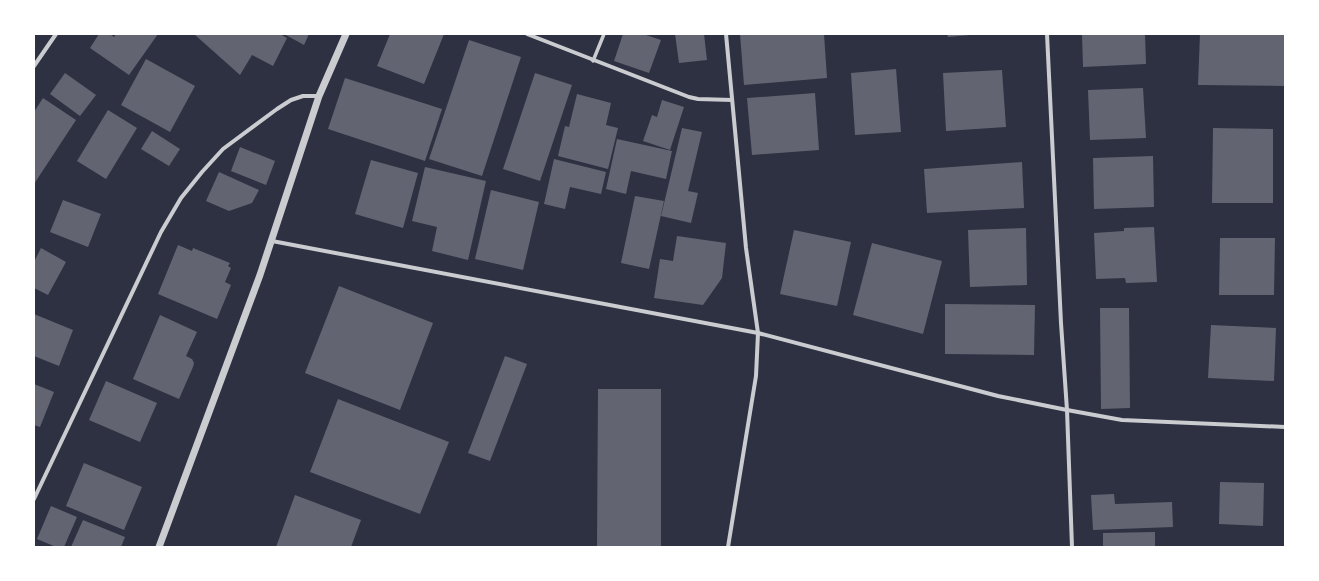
<svg xmlns="http://www.w3.org/2000/svg" width="1319" height="581" font-family="'Alegreya Sans',sans-serif">
<style>
.building{fill:#626471}
.lines{fill:none;stroke-linecap:round;stroke-linejoin:round}
.pedestrian{stroke:#caccd0;stroke-width:3.5}
.minor{stroke:#caccd0;stroke-width:4}
.tertiary{stroke:#caccd0;stroke-width:7}
</style>
<rect width="100%" height="100%" fill="#2d3142"/>
<g class="building">
<path d="M 99,34 L 110,34 L 114,37 L 116,34 L 158,34 L 129,75 L 90,48 Z"/>
<path d="M 194,34 L 280,34 L 287,38 L 273,66 L 252,55 L 240,75 Z"/>
<path d="M 284,34 L 309,34 L 304,45 Z"/>
<path d="M 390,34 L 444,34 L 424,84 L 377,66 Z"/>
<path d="M 623,34 L 643,34 L 661,40 L 649,73 L 614,61 Z"/>
<path d="M 675,34 L 704,34 L 707,60 L 679,63 Z"/>
<path d="M 740,34 L 824,34 L 827,78 L 744,85 Z"/>
<path d="M 947,34 L 970,34 L 970,35 L 948,37 Z"/>
<path d="M 1082,34 L 1145,34 L 1146,64 L 1083,67 Z"/>
<path d="M 1200,34 L 1285,34 L 1285,86 L 1198,85 Z"/>
<path d="M 469,40 L 521,57 L 482,176 L 429,159 Z"/>
<path d="M 146,59 L 195,86 L 170,132 L 121,105 Z"/>
<path d="M 896,69 L 901,132 L 855,135 L 851,73 Z"/>
<path d="M 1002,70 L 1006,127 L 946,131 L 943,73 Z"/>
<path d="M 65,73 L 96,95 L 80,116 L 50,94 Z"/>
<path d="M 535,73 L 572,85 L 540,181 L 503,169 Z"/>
<path d="M 345,78 L 442,109 L 425,161 L 328,129 Z"/>
<path d="M 1143,88 L 1146,138 L 1090,140 L 1088,90 Z"/>
<path d="M 815,93 L 819,150 L 752,155 L 747,98 Z"/>
<path d="M 577,94 L 611,103 L 606,125 L 618,128 L 608,169 L 558,156 L 565,126 L 569,127 Z"/>
<path d="M 43,98 L 76,120 L 34,184 L 34,112 Z"/>
<path d="M 662,100 L 684,107 L 670,150 L 643,141 L 652,115 L 657,117 Z"/>
<path d="M 108,110 L 137,128 L 106,179 L 77,161 Z"/>
<path d="M 682,128 L 702,132 L 688,191 L 698,193 L 691,223 L 661,216 Z"/>
<path d="M 1213,128 L 1273,129 L 1273,203 L 1212,203 Z"/>
<path d="M 152,131 L 180,149 L 169,166 L 141,149 Z"/>
<path d="M 617,139 L 672,151 L 666,179 L 631,171 L 626,194 L 606,189 Z"/>
<path d="M 240,147 L 275,161 L 266,185 L 231,171 Z"/>
<path d="M 1153,156 L 1154,207 L 1094,209 L 1093,158 Z"/>
<path d="M 554,159 L 606,172 L 601,194 L 570,187 L 565,209 L 544,204 Z"/>
<path d="M 371,160 L 418,173 L 403,228 L 355,214 Z"/>
<path d="M 1022,162 L 1024,208 L 927,213 L 924,169 Z"/>
<path d="M 425,167 L 486,181 L 468,260 L 432,251 L 437,227 L 412,221 Z"/>
<path d="M 219,172 L 259,190 L 252,203 L 229,211 L 206,201 Z"/>
<path d="M 491,190 L 539,202 L 523,270 L 475,259 Z"/>
<path d="M 635,196 L 664,201 L 649,269 L 621,263 Z"/>
<path d="M 63,200 L 101,214 L 88,247 L 50,232 Z"/>
<path d="M 1154,227 L 1157,282 L 1126,283 L 1125,278 L 1096,279 L 1094,233 L 1124,231 L 1124,228 Z"/>
<path d="M 1026,228 L 1027,285 L 970,287 L 968,230 Z"/>
<path d="M 794,230 L 851,242 L 837,306 L 780,294 Z"/>
<path d="M 677,236 L 726,243 L 722,278 L 703,305 L 654,298 L 660,259 L 673,261 Z"/>
<path d="M 1220,238 L 1275,238 L 1274,295 L 1219,295 Z"/>
<path d="M 872,243 L 942,261 L 923,334 L 853,315 Z"/>
<path d="M 178,245 L 192,251 L 193,248 L 230,263 L 228,266 L 231,268 L 225,282 L 231,285 L 217,319 L 158,294 Z"/>
<path d="M 41,248 L 66,262 L 48,295 L 34,288 L 34,262 Z"/>
<path d="M 339,286 L 433,323 L 400,410 L 305,373 Z"/>
<path d="M 945,304 L 1035,305 L 1034,355 L 945,354 Z"/>
<path d="M 1100,308 L 1129,308 L 1130,408 L 1101,409 Z"/>
<path d="M 34,314 L 73,330 L 59,366 L 34,356 Z"/>
<path d="M 160,315 L 197,332 L 186,356 L 192,359 L 194,363 L 193,367 L 179,399 L 133,379 Z"/>
<path d="M 1211,325 L 1276,328 L 1274,381 L 1208,378 Z"/>
<path d="M 505,356 L 527,364 L 490,461 L 468,453 Z"/>
<path d="M 106,381 L 157,403 L 140,442 L 89,420 Z"/>
<path d="M 34,384 L 54,392 L 40,427 L 34,425 Z"/>
<path d="M 598,389 L 661,389 L 661,547 L 597,547 Z"/>
<path d="M 338,399 L 449,442 L 420,514 L 310,472 Z"/>
<path d="M 84,463 L 142,487 L 124,530 L 66,506 Z"/>
<path d="M 1220,482 L 1264,483 L 1263,526 L 1219,524 Z"/>
<path d="M 1114,494 L 1115,504 L 1172,502 L 1173,527 L 1093,530 L 1091,495 Z"/>
<path d="M 295,495 L 361,520 L 351,547 L 276,547 Z"/>
<path d="M 51,506 L 77,517 L 64,547 L 56,547 L 37,539 Z"/>
<path d="M 83,520 L 125,537 L 121,547 L 71,547 Z"/>
<path d="M 1155,532 L 1155,547 L 1103,547 L 1103,533 Z"/>
</g>
<g class="lines">
<path class="pedestrian" d="M 593,61 L 604,34"/>
<g class="minor">
<path d="M 527,34 L 689,97 L 698,99 L 732,100"/>
<path d="M 726,34 L 746,248 L 758,333 L 756,376 L 728,547"/>
<path d="M 1047,34 L 1061,323 L 1067,410 L 1072,547"/>
<path d="M 34,66 L 56,34"/>
<path d="M 272,241 L 758,333 L 998,396 L 1067,410 L 1122,420 L 1285,427"/>
<path d="M 34,499 L 161,232 L 181,198 L 202,172 L 223,149 L 277,109 L 291,100 L 303,96 L 319,96"/>
</g>
<path class="tertiary" d="M 159,547 L 260,275 L 319,96 L 346,34"/>
</g>
<rect width="1319" height="581" fill="none" stroke="#ffffff" stroke-width="70"/>
</svg>
